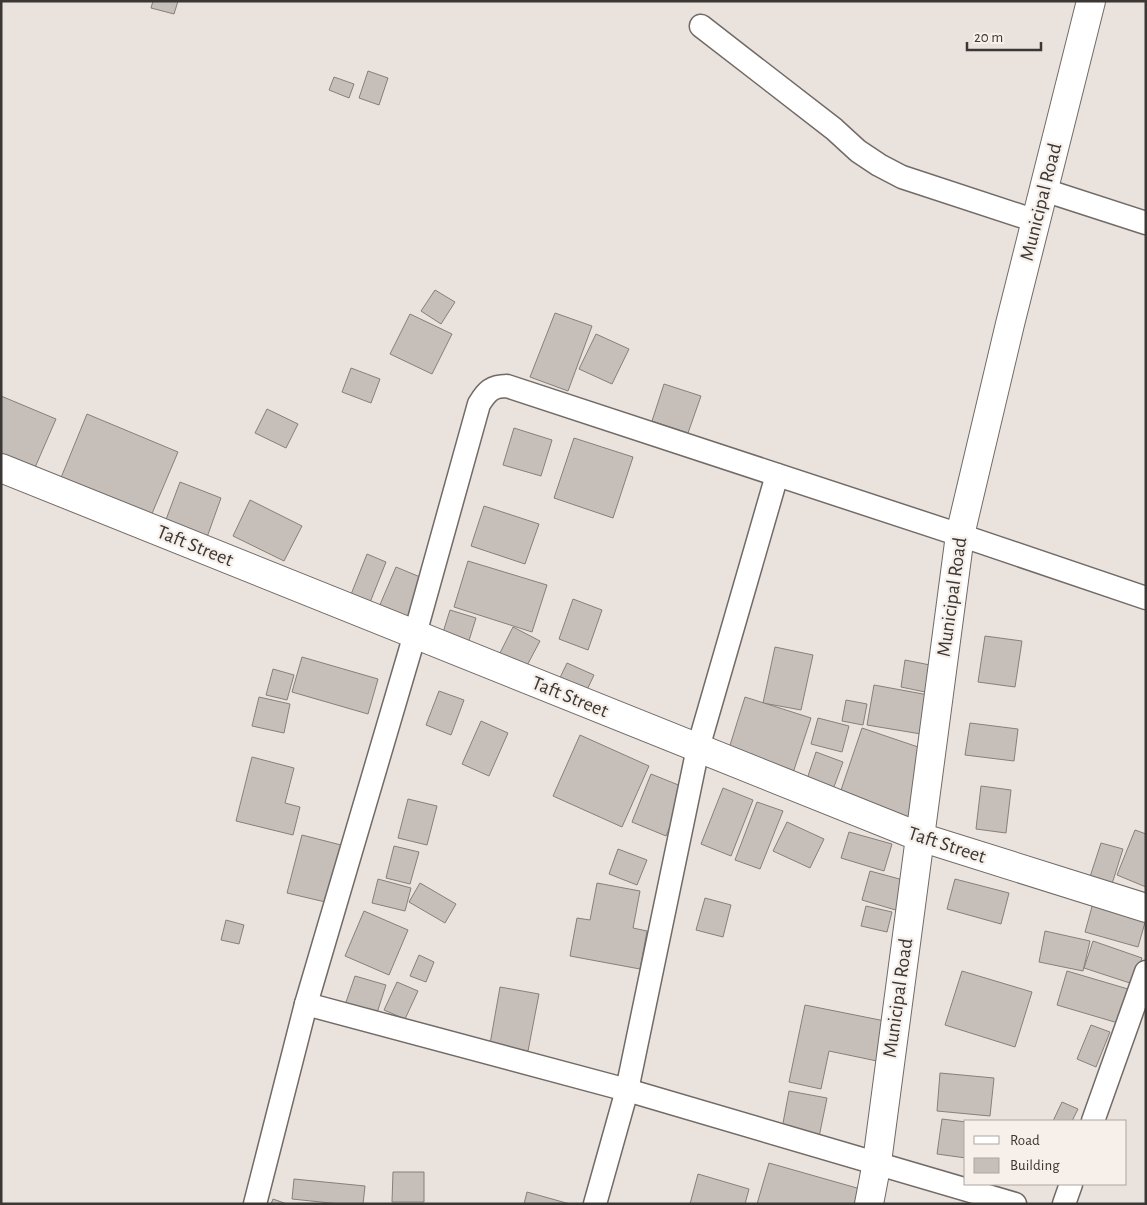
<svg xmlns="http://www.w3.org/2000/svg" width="1147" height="1205" font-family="'Alegreya Sans',sans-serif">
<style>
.building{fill:#c6beb9;stroke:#867f7a}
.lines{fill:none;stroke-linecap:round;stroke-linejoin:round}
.street-casing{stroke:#726a66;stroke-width:25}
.secondary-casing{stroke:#726a66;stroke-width:30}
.street{stroke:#fff;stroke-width:22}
.secondary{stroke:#fff;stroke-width:28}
.labels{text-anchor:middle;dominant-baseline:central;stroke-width:4.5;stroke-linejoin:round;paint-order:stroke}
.street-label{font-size:20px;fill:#3a3735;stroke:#f7efe9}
</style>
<rect width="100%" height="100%" fill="#eae2dc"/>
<g class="building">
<path d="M 153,1 L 178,1 L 174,14 L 151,8 Z"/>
<path d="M 368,71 L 388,78 L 379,105 L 359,98 Z"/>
<path d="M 334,77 L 354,84 L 349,98 L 329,90 Z"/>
<path d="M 435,290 L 455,302 L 441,324 L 421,311 Z"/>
<path d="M 555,313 L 592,326 L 568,391 L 530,377 Z"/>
<path d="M 410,314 L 452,334 L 432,374 L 390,354 Z"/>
<path d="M 596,334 L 629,349 L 612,384 L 579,369 Z"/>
<path d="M 351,368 L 380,379 L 371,403 L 342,392 Z"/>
<path d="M 664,384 L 701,396 L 688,433 L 652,421 Z"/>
<path d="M 1,396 L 56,419 L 30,479 L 1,466 Z"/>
<path d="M 267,409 L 298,424 L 286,448 L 255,433 Z"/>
<path d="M 87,414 L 178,452 L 148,523 L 58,485 Z"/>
<path d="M 514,428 L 552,440 L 541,476 L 503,465 Z"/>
<path d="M 574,438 L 633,457 L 613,518 L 554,498 Z"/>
<path d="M 180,482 L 221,498 L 206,540 L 164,525 Z"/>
<path d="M 250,500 L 302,526 L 284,561 L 233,536 Z"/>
<path d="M 484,506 L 539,524 L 525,564 L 471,546 Z"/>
<path d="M 367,554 L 386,562 L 369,605 L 350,597 Z"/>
<path d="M 468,561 L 547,585 L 532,632 L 454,607 Z"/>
<path d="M 396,567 L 425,579 L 408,619 L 379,607 Z"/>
<path d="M 573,599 L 602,610 L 588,650 L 559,639 Z"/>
<path d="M 450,610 L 476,618 L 466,650 L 440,642 Z"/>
<path d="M 513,627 L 540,641 L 523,673 L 497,659 Z"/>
<path d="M 985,636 L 1022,641 L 1015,687 L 978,682 Z"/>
<path d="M 775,647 L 813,655 L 801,710 L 763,703 Z"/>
<path d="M 302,657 L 378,679 L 368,714 L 292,692 Z"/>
<path d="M 905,660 L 930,665 L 925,692 L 901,687 Z"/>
<path d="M 567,663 L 594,675 L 585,694 L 558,682 Z"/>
<path d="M 273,669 L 294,675 L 287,700 L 266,695 Z"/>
<path d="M 874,685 L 934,696 L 927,735 L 867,725 Z"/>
<path d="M 439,691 L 464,700 L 451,735 L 426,725 Z"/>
<path d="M 259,697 L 290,704 L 284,733 L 252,726 Z"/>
<path d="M 745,697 L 811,718 L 792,776 L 727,755 Z"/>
<path d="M 846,700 L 867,704 L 863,725 L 842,721 Z"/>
<path d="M 818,718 L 849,726 L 842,752 L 811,744 Z"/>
<path d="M 481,721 L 508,733 L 489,776 L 462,764 Z"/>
<path d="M 970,723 L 1018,729 L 1014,761 L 965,755 Z"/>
<path d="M 862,728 L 924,749 L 925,773 L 907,823 L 838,799 Z"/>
<path d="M 580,735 L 649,766 L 622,827 L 553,796 Z"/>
<path d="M 816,752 L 843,762 L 831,795 L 805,785 Z"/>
<path d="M 252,757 L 294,768 L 285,803 L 300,807 L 293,835 L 236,821 Z"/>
<path d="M 651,774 L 686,788 L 666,836 L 632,822 Z"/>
<path d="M 981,786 L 1011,790 L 1006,833 L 976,829 Z"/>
<path d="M 723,788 L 753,800 L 731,856 L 701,844 Z"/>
<path d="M 408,799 L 437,806 L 427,845 L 398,838 Z"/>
<path d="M 757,802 L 783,811 L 760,869 L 735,860 Z"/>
<path d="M 787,822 L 824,839 L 810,868 L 773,851 Z"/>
<path d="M 1135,830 L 1146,834 L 1146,887 L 1117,875 Z"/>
<path d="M 849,832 L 892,844 L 884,871 L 841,858 Z"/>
<path d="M 302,835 L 349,847 L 334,904 L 287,893 Z"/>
<path d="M 1101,843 L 1123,849 L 1111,887 L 1089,880 Z"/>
<path d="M 394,846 L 419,852 L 410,884 L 386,878 Z"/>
<path d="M 618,849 L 647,860 L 637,885 L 609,874 Z"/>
<path d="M 870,871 L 907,881 L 899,911 L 862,900 Z"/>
<path d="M 378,879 L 411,888 L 405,911 L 372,903 Z"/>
<path d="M 955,879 L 1009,893 L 1001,924 L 947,909 Z"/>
<path d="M 420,883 L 456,904 L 445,923 L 409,902 Z"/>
<path d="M 597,883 L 640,891 L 633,928 L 647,931 L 640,969 L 570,956 L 577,918 L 590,920 Z"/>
<path d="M 705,898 L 731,905 L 723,937 L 696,930 Z"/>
<path d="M 1093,903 L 1146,919 L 1138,947 L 1085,932 Z"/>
<path d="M 866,906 L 892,912 L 887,932 L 861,926 Z"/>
<path d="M 364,911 L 408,930 L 389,975 L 345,956 Z"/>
<path d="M 226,920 L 244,925 L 239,944 L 221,940 Z"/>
<path d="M 1045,931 L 1090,941 L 1083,971 L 1039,962 Z"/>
<path d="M 1093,941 L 1142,958 L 1133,984 L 1084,968 Z"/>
<path d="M 419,955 L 434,962 L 426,982 L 410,976 Z"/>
<path d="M 962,971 L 1032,992 L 1015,1047 L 945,1025 Z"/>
<path d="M 1067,971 L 1128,989 L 1118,1023 L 1057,1005 Z"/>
<path d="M 355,976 L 386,985 L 375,1019 L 344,1008 Z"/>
<path d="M 397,982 L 418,991 L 405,1019 L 384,1010 Z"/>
<path d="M 500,987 L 539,994 L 528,1051 L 490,1044 Z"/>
<path d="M 805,1005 L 885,1021 L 877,1061 L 829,1051 L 821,1089 L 789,1082 Z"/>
<path d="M 1091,1025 L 1110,1032 L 1096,1067 L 1077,1059 Z"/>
<path d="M 940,1073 L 994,1078 L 990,1116 L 937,1111 Z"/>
<path d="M 789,1091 L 827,1098 L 818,1142 L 781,1134 Z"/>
<path d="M 1062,1102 L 1078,1109 L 1072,1121 L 1053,1121 Z"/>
<path d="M 942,1119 L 966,1122 L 966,1158 L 937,1154 Z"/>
<path d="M 769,1163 L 864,1190 L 860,1204 L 757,1204 Z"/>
<path d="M 393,1172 L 424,1172 L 424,1202 L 392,1202 Z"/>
<path d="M 698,1174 L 749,1189 L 745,1204 L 690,1204 Z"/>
<path d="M 294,1179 L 365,1186 L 363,1204 L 340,1204 L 292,1199 Z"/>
<path d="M 527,1192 L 570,1204 L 524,1204 Z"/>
<path d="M 273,1199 L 287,1204 L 271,1204 Z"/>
</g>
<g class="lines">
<g class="street-casing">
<g id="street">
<path d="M 701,26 L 834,129 L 858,151 L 879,165 L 902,177 L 1036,221"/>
<path d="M 1044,190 L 1146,223"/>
<path d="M 1093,1121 L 1146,972"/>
<path d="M 255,1204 L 306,1004"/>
<path d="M 595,1204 L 627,1090 L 698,748 L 777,475"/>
<path d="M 1015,1204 L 627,1090 L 306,1004 L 415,634 L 479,404 C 487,391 492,386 507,386 L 960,535 L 1146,598"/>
<path d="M 1064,1204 L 1071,1184"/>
</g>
</g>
<g class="secondary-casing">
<g id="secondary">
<path d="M 1,468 L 920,837 L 1146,908"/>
<path d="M 869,1204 L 877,1162 L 960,535 L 1010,324 L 1091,1"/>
</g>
</g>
<use href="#street" class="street"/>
<use href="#secondary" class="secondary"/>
</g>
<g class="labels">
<g class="street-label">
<text transform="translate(1041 202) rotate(-76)">Municipal Road</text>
<text transform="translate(195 546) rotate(22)">Taft Street</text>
<text transform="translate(952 597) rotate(-82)">Municipal Road</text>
<text transform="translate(570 697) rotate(22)">Taft Street</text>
<text transform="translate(947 845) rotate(18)">Taft Street</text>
<text transform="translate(898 998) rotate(-82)">Municipal Road</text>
</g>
</g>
<rect width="1147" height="1205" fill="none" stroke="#3a3735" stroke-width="5"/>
<rect x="964" y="1120" width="162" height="65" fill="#f7efe9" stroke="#aba5a1"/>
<rect x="974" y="1136" width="25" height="8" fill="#ffffff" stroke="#aba5a1"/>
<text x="1010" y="1145" font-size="15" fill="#3a3735">Road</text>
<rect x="974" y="1158" width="25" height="15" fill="#c6beb9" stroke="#aba5a1"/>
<text x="1010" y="1170" font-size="15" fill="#3a3735">Building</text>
<path d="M967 42v8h74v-8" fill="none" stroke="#3a3735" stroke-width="2.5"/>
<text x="974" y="42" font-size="15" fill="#3a3735" stroke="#f7efe9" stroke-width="4" paint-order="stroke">20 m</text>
</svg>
